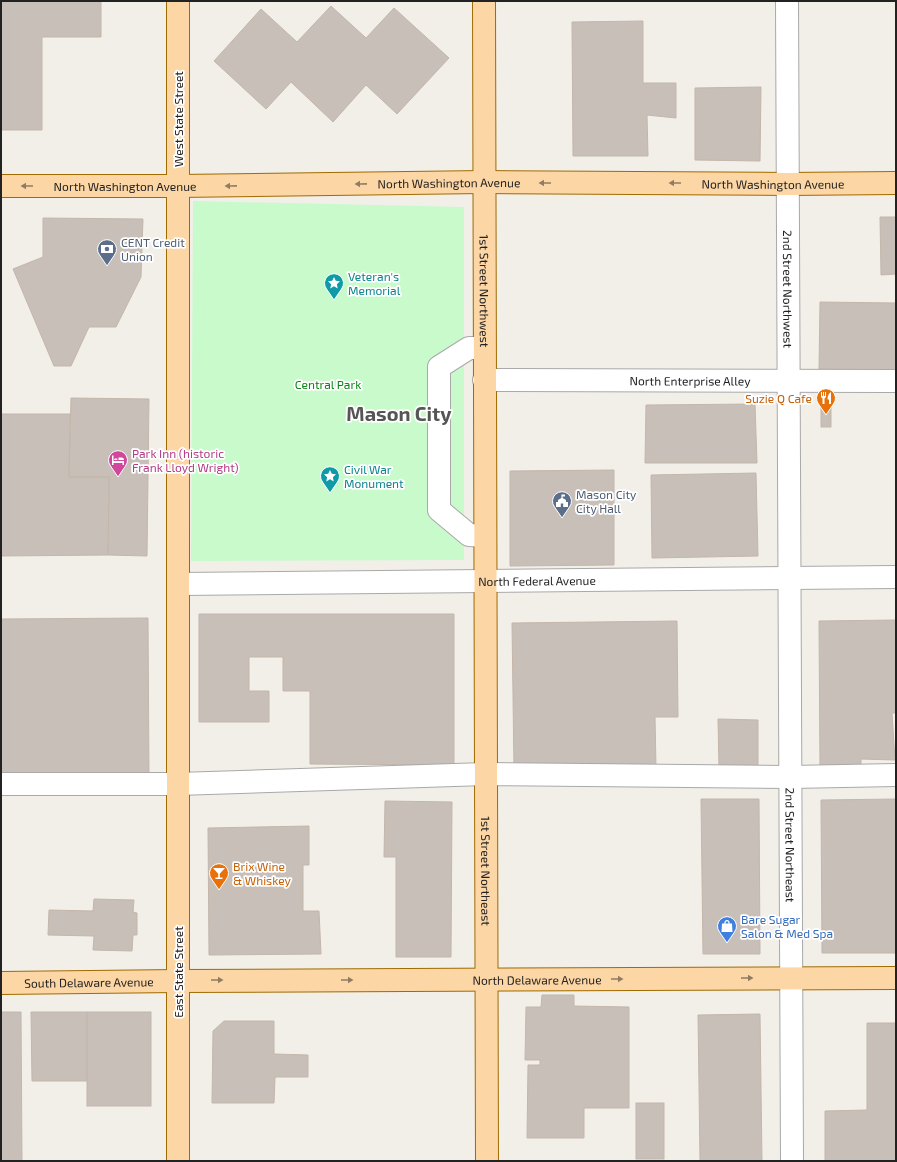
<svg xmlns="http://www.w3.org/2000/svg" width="897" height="1162" font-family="'Exo 2',sans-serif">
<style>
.park{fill:#c8facc}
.building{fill:#c7bfb8;stroke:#c4b6ab}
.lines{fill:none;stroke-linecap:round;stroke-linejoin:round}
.minor-casing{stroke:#a9a9a9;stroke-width:24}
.major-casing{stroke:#a06b00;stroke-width:24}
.minor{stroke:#fff;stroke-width:22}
.major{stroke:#fcd6a4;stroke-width:22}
.oneway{fill:#8f7c63}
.labels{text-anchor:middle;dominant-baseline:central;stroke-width:3.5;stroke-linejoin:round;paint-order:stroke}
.street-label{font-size:12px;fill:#222;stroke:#fff}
.service-label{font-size:12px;fill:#4e5e75;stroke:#fff;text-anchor:start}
.culture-label{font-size:12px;fill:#0d838f;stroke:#fff;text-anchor:start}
.park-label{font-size:12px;fill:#0c8416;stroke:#fff}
.food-label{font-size:12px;fill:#c56008;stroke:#fff;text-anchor:end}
.hotel-label{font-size:12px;fill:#b23c85;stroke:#fff;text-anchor:start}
.shop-label{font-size:12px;fill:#366cbe;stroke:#fff;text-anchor:start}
.town-label{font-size:20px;font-weight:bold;fill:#555;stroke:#fff}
</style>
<rect width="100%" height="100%" fill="#f2efe9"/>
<path class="park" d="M 193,201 L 464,207 L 464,560 L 191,561 Z"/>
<g class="building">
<path d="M 1,1 L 101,1 L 101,37 L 42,37 L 42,130 L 1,130 Z"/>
<path d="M 331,6 L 366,38 L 394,8 L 449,58 L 397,114 L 366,85 L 333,122 L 291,82 L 266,109 L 214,61 L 261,9 L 297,42 Z"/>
<path d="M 643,21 L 643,83 L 676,83 L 676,118 L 647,115 L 648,156 L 573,156 L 572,22 Z"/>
<path d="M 761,87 L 760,161 L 695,160 L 695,88 Z"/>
<path d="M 880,217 L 896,217 L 896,274 L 881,275 Z"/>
<path d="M 43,218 L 143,219 L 141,277 L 116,327 L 89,327 L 71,366 L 54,366 L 13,269 L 43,257 Z"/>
<path d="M 820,302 L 896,303 L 896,370 L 819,369 Z"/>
<path d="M 71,398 L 149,399 L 147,556 L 108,555 L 109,477 L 69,477 Z"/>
<rect x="821" y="403" width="10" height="24"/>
<path d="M 755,404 L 757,463 L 645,463 L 646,405 Z"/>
<path d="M 1,414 L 70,414 L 69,477 L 109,477 L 108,555 L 1,556 Z"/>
<path d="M 614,470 L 614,565 L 510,566 L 510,471 Z"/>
<path d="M 756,473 L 758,556 L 652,558 L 651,475 Z"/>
<path d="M 199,614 L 454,614 L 454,765 L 310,764 L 310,691 L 283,691 L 283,657 L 249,657 L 249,691 L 269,691 L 269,722 L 199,722 Z"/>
<path d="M 148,618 L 149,775 L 1,773 L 1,619 Z"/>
<path d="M 896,620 L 896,713 L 892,713 L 895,760 L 861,759 L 861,768 L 820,769 L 819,621 Z"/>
<path d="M 677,621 L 678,717 L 655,717 L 656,768 L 514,769 L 512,623 Z"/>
<path d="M 718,719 L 758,720 L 758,769 L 719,769 Z"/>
<path d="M 701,799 L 759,799 L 760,954 L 703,954 Z"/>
<path d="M 896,799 L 896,953 L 822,953 L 821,800 Z"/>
<path d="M 385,801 L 452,802 L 451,957 L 396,957 L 396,857 L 384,857 Z"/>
<path d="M 309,826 L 309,865 L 303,865 L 303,911 L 319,911 L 321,954 L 209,955 L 208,828 Z"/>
<path d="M 94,899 L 134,900 L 133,912 L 137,913 L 137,935 L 133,935 L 132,951 L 93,950 L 94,936 L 48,935 L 49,910 L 93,911 Z"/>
<path d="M 542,995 L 574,995 L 574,1006 L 629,1007 L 629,1108 L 584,1108 L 584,1138 L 527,1138 L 528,1065 L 540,1065 L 540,1060 L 525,1060 L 526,1007 L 541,1007 Z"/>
<path d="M 1,1012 L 21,1012 L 22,1161 L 1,1161 Z"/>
<path d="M 31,1012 L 87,1012 L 87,1081 L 32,1081 Z"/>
<rect x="87" y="1012" width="64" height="94"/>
<path d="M 760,1014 L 762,1161 L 700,1161 L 698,1015 Z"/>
<path d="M 224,1021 L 274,1021 L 274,1054 L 308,1055 L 308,1077 L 275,1077 L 274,1103 L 212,1103 L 213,1031 Z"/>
<path d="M 867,1023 L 896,1023 L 896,1161 L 825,1161 L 825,1111 L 867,1110 Z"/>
<rect x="636" y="1103" width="28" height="56"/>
</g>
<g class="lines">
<g class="minor-casing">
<g id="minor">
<path id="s1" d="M 787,1 L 792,1161"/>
<path d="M 484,348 L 469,348 L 439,367 L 439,510 L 469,535 L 485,536"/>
<path id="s2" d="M 484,380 L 896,381"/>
<path id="s3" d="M 178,584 L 896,577"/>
<path d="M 1,784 L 178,784 L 485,774 L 791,777 L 896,775"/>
</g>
</g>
<g class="major-casing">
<g id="major">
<path id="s4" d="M 484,1 L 487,1161"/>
<path id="s5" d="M 1,186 L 178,186 L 484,182 L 787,184 L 896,183"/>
<path id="s6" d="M 1,983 L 178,981 L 896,978"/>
<path d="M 178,1161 L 178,1"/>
</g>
</g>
<use href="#minor" class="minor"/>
<use href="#major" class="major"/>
</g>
<defs><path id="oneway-solid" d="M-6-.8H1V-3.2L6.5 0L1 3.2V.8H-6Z"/></defs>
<g class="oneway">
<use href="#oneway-solid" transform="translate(545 183) rotate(-180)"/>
<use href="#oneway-solid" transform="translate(675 183) rotate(-180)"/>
<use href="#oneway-solid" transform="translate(361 184) rotate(179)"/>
<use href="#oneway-solid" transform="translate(27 186) rotate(-180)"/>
<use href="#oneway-solid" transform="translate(231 186) rotate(179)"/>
<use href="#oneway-solid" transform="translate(747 978)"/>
<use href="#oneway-solid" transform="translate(617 979)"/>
<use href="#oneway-solid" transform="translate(217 980)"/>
<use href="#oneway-solid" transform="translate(347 980)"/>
</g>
<defs>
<g id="bank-pin" transform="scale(1)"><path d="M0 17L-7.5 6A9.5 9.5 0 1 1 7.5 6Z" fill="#5c6f8a" stroke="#fff"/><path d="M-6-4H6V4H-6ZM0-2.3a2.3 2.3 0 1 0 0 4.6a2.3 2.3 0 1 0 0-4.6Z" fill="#fff"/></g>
<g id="sight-pin" transform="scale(1)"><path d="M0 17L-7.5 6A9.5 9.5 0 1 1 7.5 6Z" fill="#0f9aa8" stroke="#fff"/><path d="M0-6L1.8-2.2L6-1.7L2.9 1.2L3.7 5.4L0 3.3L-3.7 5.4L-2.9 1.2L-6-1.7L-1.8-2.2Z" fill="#fff"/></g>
<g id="restaurant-pin" transform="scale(1)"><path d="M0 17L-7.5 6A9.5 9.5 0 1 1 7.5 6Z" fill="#e8710a" stroke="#fff"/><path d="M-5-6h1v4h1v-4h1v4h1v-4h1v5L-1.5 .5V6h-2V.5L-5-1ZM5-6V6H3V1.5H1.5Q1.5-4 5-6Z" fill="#fff"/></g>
<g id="hotel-pin" transform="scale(1)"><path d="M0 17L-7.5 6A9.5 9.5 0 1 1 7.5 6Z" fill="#d1479c" stroke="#fff"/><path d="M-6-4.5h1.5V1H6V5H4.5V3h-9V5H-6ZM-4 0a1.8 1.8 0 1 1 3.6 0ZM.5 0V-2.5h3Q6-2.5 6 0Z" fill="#fff"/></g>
<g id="civic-pin" transform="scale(1)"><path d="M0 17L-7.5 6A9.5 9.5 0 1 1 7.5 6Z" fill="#5c6f8a" stroke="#fff"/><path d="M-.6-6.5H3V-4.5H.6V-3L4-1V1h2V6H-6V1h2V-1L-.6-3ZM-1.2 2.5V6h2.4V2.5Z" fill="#fff"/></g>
<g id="bar-pin" transform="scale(1)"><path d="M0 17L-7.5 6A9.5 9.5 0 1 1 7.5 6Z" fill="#e8710a" stroke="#fff"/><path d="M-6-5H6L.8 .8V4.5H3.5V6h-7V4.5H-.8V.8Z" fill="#fff"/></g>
<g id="shop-pin" transform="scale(1)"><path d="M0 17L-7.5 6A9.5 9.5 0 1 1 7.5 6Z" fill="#3f7fe0" stroke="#fff"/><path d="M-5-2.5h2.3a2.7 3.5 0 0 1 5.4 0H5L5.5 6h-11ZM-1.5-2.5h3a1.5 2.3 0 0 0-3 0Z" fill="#fff"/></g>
</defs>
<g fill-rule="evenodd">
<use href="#bank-pin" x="107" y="249"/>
<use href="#sight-pin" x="334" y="283"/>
<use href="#restaurant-pin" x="826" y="398"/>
<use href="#hotel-pin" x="118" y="460"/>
<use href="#sight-pin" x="330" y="476"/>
<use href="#civic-pin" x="562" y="501"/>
<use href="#bar-pin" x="219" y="873"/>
<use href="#shop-pin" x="727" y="926"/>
</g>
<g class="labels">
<g class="street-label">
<text transform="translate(178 119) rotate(-90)">West State Street</text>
<text stroke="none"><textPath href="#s5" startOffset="448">North Washington Avenue</textPath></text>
<text stroke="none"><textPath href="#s5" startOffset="772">North Washington Avenue</textPath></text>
<text stroke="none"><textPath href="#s5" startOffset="124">North Washington Avenue</textPath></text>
<text stroke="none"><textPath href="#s1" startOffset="288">2nd Street Northwest</textPath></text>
<text stroke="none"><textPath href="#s4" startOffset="290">1st Street Northwest</textPath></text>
<text stroke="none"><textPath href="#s2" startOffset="206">North Enterprise Alley</textPath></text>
<text stroke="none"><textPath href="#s3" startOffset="359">North Federal Avenue</textPath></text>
<text stroke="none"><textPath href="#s1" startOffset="844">2nd Street Northeast</textPath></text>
<text stroke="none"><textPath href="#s4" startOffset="870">1st Street Northeast</textPath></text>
<text transform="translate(178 972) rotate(-90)">East State Street</text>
<text stroke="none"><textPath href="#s6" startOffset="536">North Delaware Avenue</textPath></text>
<text stroke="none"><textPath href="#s6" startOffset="88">South Delaware Avenue</textPath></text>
</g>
<g class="service-label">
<text x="121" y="242">CENT Credit<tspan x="121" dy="14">Union</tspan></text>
<text x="576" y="494">Mason City<tspan x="576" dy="14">City Hall</tspan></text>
</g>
<g class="culture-label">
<text x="348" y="276">Veteran's<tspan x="348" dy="14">Memorial</tspan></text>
<text x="344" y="469">Civil War<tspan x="344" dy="14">Monument</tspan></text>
</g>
<g class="park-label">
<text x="328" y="384">Central Park</text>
</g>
<g class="food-label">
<text x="812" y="398">Suzie Q Cafe</text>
<text x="233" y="866" text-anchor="start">Brix Wine<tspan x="233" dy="14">&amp; Whiskey</tspan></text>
</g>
<g class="hotel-label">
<text x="132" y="453">Park Inn (historic<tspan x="132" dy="14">Frank Lloyd Wright)</tspan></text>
</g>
<g class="shop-label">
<text x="741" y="919">Bare Sugar<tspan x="741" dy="14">Salon &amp; Med Spa</tspan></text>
</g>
<g class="town-label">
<text x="399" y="413">Mason City</text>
</g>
</g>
<rect width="897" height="1162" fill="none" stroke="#222222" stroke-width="4"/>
</svg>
